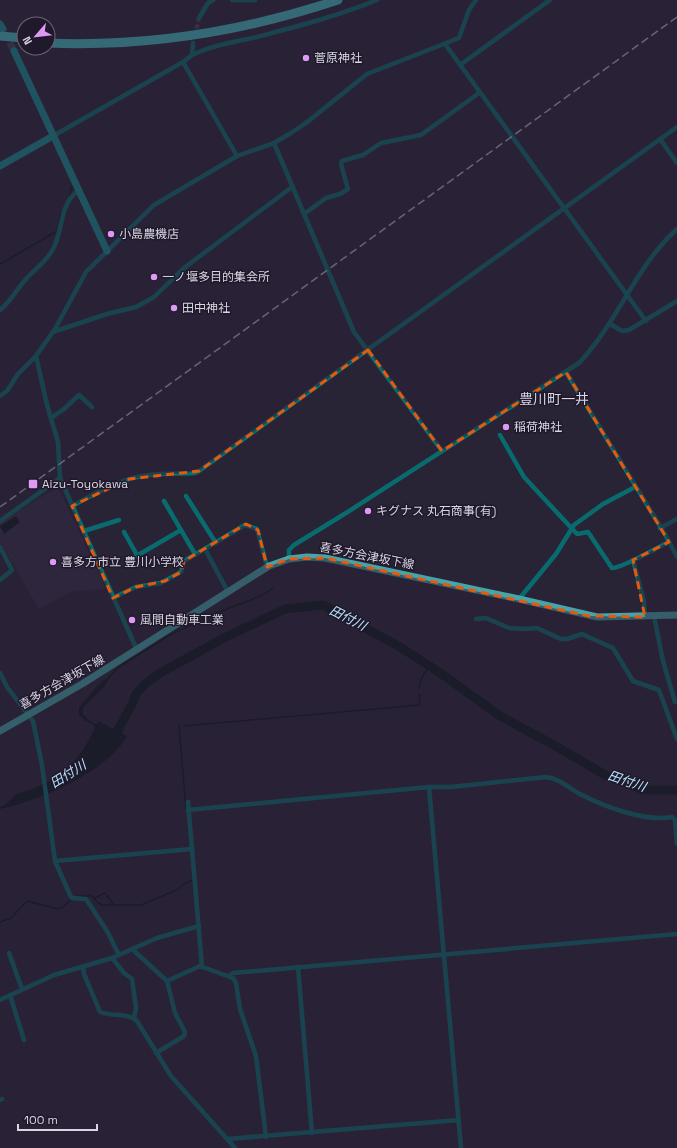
<svg xmlns="http://www.w3.org/2000/svg" width="677" height="1148" font-family="'Space Grotesk','Noto Sans JP',sans-serif">
<style>
.built{fill:#342b45}
.water{fill:#07141b}
.lines{fill:none;stroke-linecap:round;stroke-linejoin:round}
.stream{stroke:#07141b;stroke-width:1.5}
.river{stroke:#07141b;stroke-width:9}
.street-tunnel{stroke:#433e50;stroke-width:4.5;stroke-dasharray:4.5 2;stroke-linecap:butt}
.secondary-tunnel{stroke:#433e50;stroke-width:7;stroke-dasharray:7 3.5;stroke-linecap:butt}
.street{stroke:#086c6f;stroke-width:4.5}
.secondary{stroke:#148e93;stroke-width:7}
.primary{stroke:#44a6aa;stroke-width:7}
.highway{stroke:#44bfc4;stroke-width:9}
.rail{stroke:#b6b2c0;stroke-width:1.5;stroke-dasharray:8 4;stroke-linecap:butt}
.marked{fill:none;stroke:#e8590c;stroke-width:3;stroke-dasharray:8 5;stroke-linejoin:round}
.poi-dot{fill:#dd99f3;stroke:#20192c;stroke-width:1.5}
.labels{text-anchor:middle;dominant-baseline:central;stroke-width:3;stroke-linejoin:round;paint-order:stroke}
.poi-label{font-size:12px;fill:#d9d5e2;stroke:#20192c;text-anchor:start}
.street-label{font-size:12px;fill:#d9d5e2;stroke:#20192c}
.water-label{font-size:13px;font-style:italic;fill:#b7e3fe;stroke:#20192c}
.quarter-label{font-size:14px;fill:#d9d5e2;stroke:#20192c}
</style>
<rect width="100%" height="100%" fill="#292336"/>
<path class="built" d="M 58,487 L 106,589 L 72,591 L 39,609 L 0,541 L 0,523 Z"/>
<g class="water">
<path d="M 16,516 L 20,522 L 4,534 L 0,526 Z"/>
<path d="M 111,676 L 104,687 L 83,708 L 83,714 L 87,718 L 86,721 L 79,715 L 79,707 L 102,681 Z"/>
<path d="M 98,721 L 127,736 C 109,771 37,802 0,809 L 0,807 C 11,803 10,798 17,794 C 23,791 31,791 37,787 C 72,771 82,755 98,721 Z"/>
</g>
<g class="lines">
<g class="stream">
<path d="M 70,196 L 71,188 L 74,185"/>
<path d="M 0,264 L 57,231 L 61,213"/>
<path d="M 108,678 L 119,667 L 170,635 L 214,614 L 261,596 L 273,588"/>
<path d="M 419,688 L 423,675 L 430,666"/>
<path d="M 85,719 L 97,726"/>
<path d="M 179,726 L 186,809"/>
<path d="M 184,726 L 420,705 L 419,694"/>
<path d="M 77,896 L 92,896 L 98,903 L 103,905 L 141,905 L 177,890 L 184,884 L 193,880"/>
<path d="M 95,898 L 105,893 L 114,905"/>
<path d="M 0,922 L 11,918 L 27,901 L 58,909 L 63,907 L 72,899"/>
</g>
<path class="river" d="M 112,741 L 132,704 L 136,694 L 145,684 L 160,673 L 224,638 L 285,609 L 323,605 L 400,647 L 442,674 L 500,716 L 552,744 L 607,776 L 644,790 L 677,790"/>
<path class="street-tunnel" d="M 195,35 L 199,18"/>
<path class="secondary-tunnel" d="M 5,33 L 14,51"/>
<g class="street">
<path d="M 232,0 L 255,0"/>
<path d="M 199,18 L 208,3 L 213,0"/>
<path d="M 445,44 L 646,321"/>
<path d="M 192,55 C 213,45 235,42 257,37 C 298,26 338,16 377,0"/>
<path d="M 183,62 L 237,156"/>
<path d="M 460,65 L 550,0"/>
<path d="M 53,136 L 183,62 L 192,55 L 193,43"/>
<path d="M 660,139 L 677,163"/>
<path d="M 274,143 L 354,332 L 442,451"/>
<path d="M 304,214 L 326,198 L 340,194 L 348,189 L 341,164 L 342,161 L 363,155 L 381,143 L 421,135 L 479,93"/>
<path d="M 0,310 C 11,301 17,289 26,279 C 35,269 47,261 53,249 C 63,232 59,204 78,191"/>
<path d="M 610,324 L 622,331 L 629,330 L 677,301"/>
<path d="M 53,332 L 107,314 L 136,307 L 154,297 L 184,268 L 292,187"/>
<path d="M 36,356 L 47,405 L 58,442 L 60,478 L 137,650"/>
<path d="M 566,372 L 665,534 L 677,557"/>
<path d="M 0,396 L 7,391 L 18,374 L 36,356 L 55,329 L 86,272 L 154,205 L 237,156 L 274,143 L 291,133 L 306,123 L 367,74 L 459,38 L 469,10 L 476,0"/>
<path d="M 51,418 L 64,409 L 79,395 L 92,407"/>
<path d="M 500,435 L 524,477 L 577,534 L 588,532 L 612,568 C 621,569 658,547 669,542"/>
<path d="M 186,496 L 216,543"/>
<path d="M 164,501 L 195,554"/>
<path d="M 72,506 C 96,493 121,478 149,475 C 164,473 180,474 195,473 L 199,471 L 677,127"/>
<path d="M 0,521 L 60,478"/>
<path d="M 660,528 L 677,519"/>
<path d="M 84,531 L 119,520"/>
<path d="M 124,532 L 137,555"/>
<path d="M 0,547 L 12,570 L 0,580"/>
<path d="M 205,549 L 228,592"/>
<path d="M 133,558 L 181,530"/>
<path d="M 289,559 L 289,550 L 294,545 L 346,513 L 579,363 C 618,322 635,267 677,229"/>
<path d="M 633,560 L 644,601 L 645,617"/>
<path d="M 113,598 L 136,587 L 161,583 L 181,572 L 184,561 L 186,560 L 245,525 L 257,529 L 267,567"/>
<path d="M 519,599 L 556,554 L 574,525 L 603,504 L 635,487"/>
<path d="M 654,616 L 663,661 L 675,702"/>
<path d="M 476,619 L 486,618 L 509,628 L 525,629 L 537,628 L 561,639 L 567,639 L 582,634 L 613,648 L 633,681 L 659,690 L 677,739"/>
<path d="M 0,673 L 7,687 L 33,721 L 42,765 L 55,861 L 192,849"/>
<path d="M 429,787 L 461,1148"/>
<path d="M 188,802 L 202,967"/>
<path d="M 188,810 L 429,787 L 451,787 L 546,777 C 558,778 568,787 578,793 C 603,806 643,822 672,817 L 675,820 L 677,844"/>
<path d="M 55,861 L 70,895 L 72,898 L 86,899 L 107,931 L 119,955"/>
<path d="M 132,949 L 167,981 L 175,1013 L 185,1032 L 184,1036 L 156,1053"/>
<path d="M 9,953 L 22,989"/>
<path d="M 112,958 L 124,973 L 132,979 L 136,1008 L 134,1018"/>
<path d="M 83,967 L 84,974 L 100,1012 C 112,1017 127,1012 137,1021 L 171,1076 L 235,1148"/>
<path d="M 298,967 L 312,1133"/>
<path d="M 230,975 L 233,973 L 677,934"/>
<path d="M 167,981 L 200,966 L 233,978 L 236,983 L 240,1009 L 256,1056 L 266,1137"/>
<path d="M 10,995 L 24,1040"/>
<path d="M 0,1000 L 54,975 L 112,958 L 157,938 L 199,926"/>
<path d="M 0,1100 L 2,1099"/>
<path d="M 227,1139 L 459,1120"/>
</g>
<g class="secondary">
<path d="M 0,24 L 3,29"/>
<path d="M 14,51 L 107,251"/>
<path d="M 0,166 L 53,136"/>
</g>
<path class="primary" d="M 0,731 L 82,684 L 269,566 L 289,559 L 307,557 L 325,558 L 519,599 L 597,617 L 677,615"/>
<g class="highway">
<path d="M 0,36 L 24,38"/>
<path d="M 48,43 C 146,47 245,31 338,0"/>
</g>
<path class="rail" d="M 0,507 L 677,17"/>
</g>
<path d="M0 0H677V1148H0ZM 368,350 L 442,451 L 566,372 L 669,542 L 633,560 L 645,617 L 589,616 L 325,558 L 289,559 L 267,567 L 258,530 L 246,524 L 184,561 L 181,572 L 165,581 L 136,587 L 113,598 L 72,506 L 129,479 L 199,471 Z" fill="#292336" fill-opacity=".55" fill-rule="evenodd"/>
<path class="marked" d="M 368,350 L 442,451 L 566,372 L 669,542 L 633,560 L 645,617 L 589,616 L 325,558 L 289,559 L 267,567 L 258,530 L 246,524 L 184,561 L 181,572 L 165,581 L 136,587 L 113,598 L 72,506 L 129,479 L 199,471 Z"/>
<g class="poi-dot">
<circle cx="306" cy="58" r="4"/>
<circle cx="111" cy="234" r="4"/>
<circle cx="154" cy="277" r="4"/>
<circle cx="174" cy="308" r="4"/>
<circle cx="506" cy="427" r="4"/>
<rect x="28" y="479" width="10" height="10" rx="2"/>
<circle cx="368" cy="511" r="4"/>
<circle cx="53" cy="562" r="4"/>
<circle cx="132" cy="620" r="4"/>
</g>
<g class="labels">
<g class="poi-label">
<text x="314" y="58">菅原神社</text>
<text x="119" y="234">小島農機店</text>
<text x="162" y="277">一ノ堰多目的集会所</text>
<text x="182" y="308">田中神社</text>
<text x="514" y="427">稲荷神社</text>
<text x="42" y="484">Aizu-Toyokawa</text>
<text x="376" y="511">キグナス 丸石商事(有)</text>
<text x="61" y="562">喜多方市立 豊川小学校</text>
<text x="140" y="620">風間自動車工業</text>
</g>
<g class="street-label">
<text transform="translate(367 556) rotate(11)">喜多方会津坂下線</text>
<text transform="translate(62 682) rotate(-30)">喜多方会津坂下線</text>
</g>
<g class="water-label">
<text transform="translate(348 618) rotate(27)">田付川</text>
<text transform="translate(68 774) rotate(-32)">田付川</text>
<text transform="translate(627 781) rotate(19)">田付川</text>
</g>
<g class="quarter-label">
<text x="554" y="399">豊川町一井</text>
</g>
</g>
<g transform="translate(36 36) rotate(242)"><circle r="19" fill="#20192c" stroke="#6a6475"/>
<path d="M0-3L7 15L0 10L-7 15Z" fill="#dd99f3"/>
<text y="-6" font-size="11" font-weight="bold" text-anchor="middle" fill="#d9d5e2">N</text>
</g>
<path d="M18 1124v6h79v-6" fill="none" stroke="#d9d5e2" stroke-width="2"/>
<text x="24" y="1124" font-size="12" fill="#d9d5e2" stroke="#20192c" stroke-width="3" paint-order="stroke">100 m</text>
</svg>
